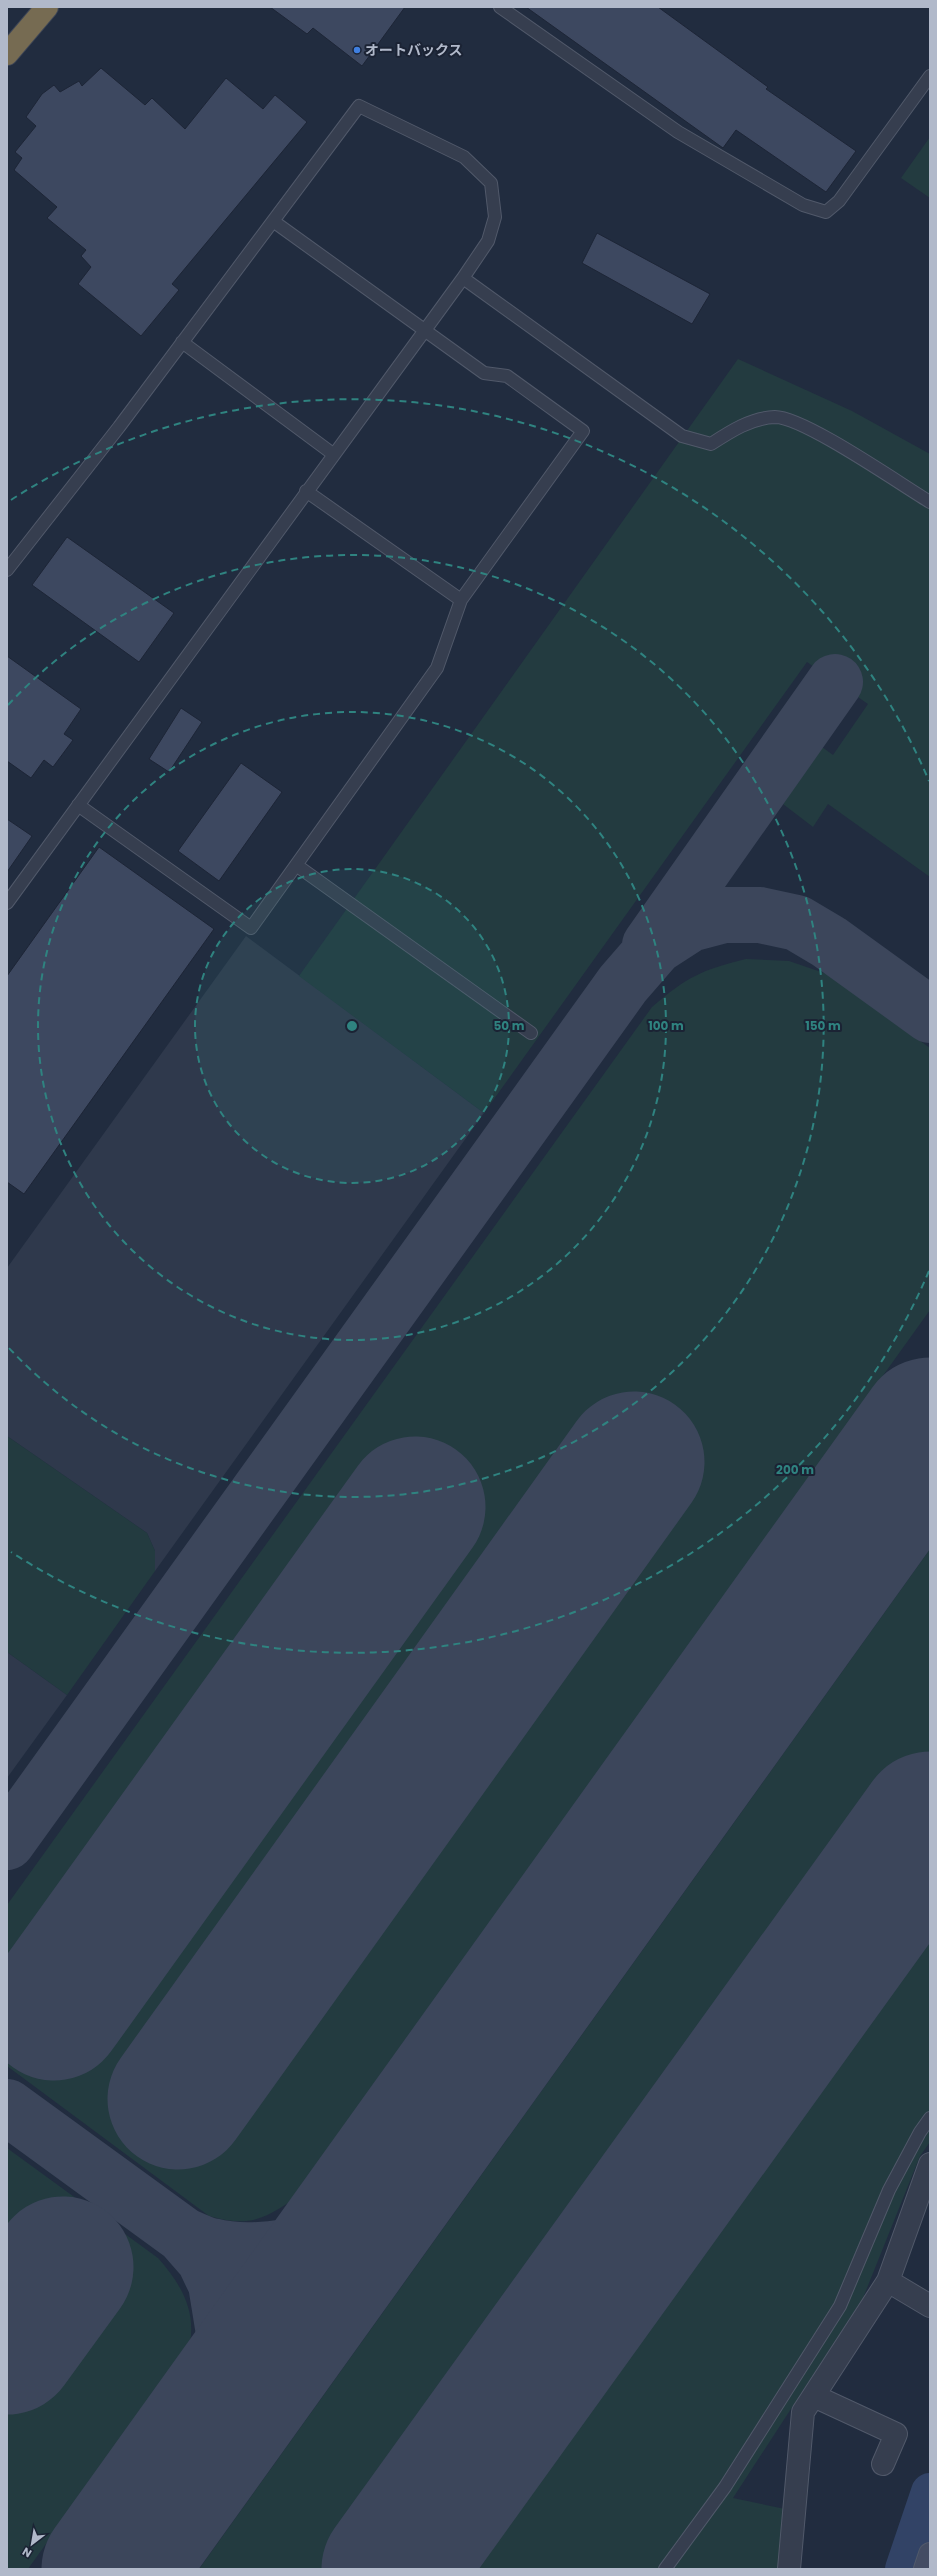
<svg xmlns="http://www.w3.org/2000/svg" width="937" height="2576" viewBox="0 0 937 2576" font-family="Poppins,'Noto Sans JP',sans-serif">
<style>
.airport{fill:#2f394c}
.green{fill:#233b40}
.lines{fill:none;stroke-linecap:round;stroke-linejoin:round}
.river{stroke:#324366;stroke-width:38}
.taxiway{stroke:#3c465b;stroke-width:56}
.runway{stroke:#3c465b;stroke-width:141}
.building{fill:#3d4860;stroke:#1d2536}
.lane-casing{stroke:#51596a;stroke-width:14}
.street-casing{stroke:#51596a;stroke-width:24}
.secondary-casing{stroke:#51596a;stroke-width:24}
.highway-casing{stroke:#3e4657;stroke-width:24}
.lane{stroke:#363e4f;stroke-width:12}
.street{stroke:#363e4f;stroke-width:22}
.secondary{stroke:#434c63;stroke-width:22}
.highway{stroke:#766b52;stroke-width:22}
.ring{fill:none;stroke:#2f8380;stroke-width:2;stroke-dasharray:7 5}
.shop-dot{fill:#3f7fe0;stroke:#1b2334;stroke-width:1.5}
.labels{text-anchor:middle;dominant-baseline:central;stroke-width:4;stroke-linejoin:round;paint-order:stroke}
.poi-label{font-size:14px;font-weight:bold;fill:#b1b9ca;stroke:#1b2334;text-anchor:start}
.centre{fill:#2f8380;stroke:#1b2334;stroke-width:2}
.ring-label{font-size:12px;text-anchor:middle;font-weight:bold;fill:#2f8380;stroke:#1b2334;stroke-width:4;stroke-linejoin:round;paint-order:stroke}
</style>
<rect width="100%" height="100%" fill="#212c3f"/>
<path class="airport" d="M246 936 484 1113 155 1571V1551L147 1533 7 1436V1268Z
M7 1652 67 1695 7 1778Z"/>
<path class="green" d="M930 137V198L901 178Z
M738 359 852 411 930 454V877L828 804 813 827 783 804 822 747 833 755 868 704 807 662 484 1113 299 976Z
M746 959 789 961 827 974 930 1048V1310L291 2201C260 2222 245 2226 209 2216L7 2066V1905L652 1007C687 977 701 970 746 959Z
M7 1436 147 1533 155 1551V1571L67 1695 7 1652Z
M930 1549V2142L920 2156 863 2298 733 2498 785 2509 780 2569H199Z
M7 2148 158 2258C180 2283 196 2309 190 2343L28 2569H7Z"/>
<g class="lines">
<path class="river" d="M904 2569 930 2492"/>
<path class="taxiway" d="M650 945 835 682
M7 1842 623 984 656 946 690 924 724 915H760L797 923 829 942 930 1015
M7 2107 183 2235C192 2239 202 2244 211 2246 254 2257 321 2245 359 2224
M183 2235 204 2259 216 2284 228 2358 222 2398 209 2434"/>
<path class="runway" d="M54 2010 415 1507
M178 2099 634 1462
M7 2344 63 2267
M112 2569 930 1428
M392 2569 930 1822"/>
</g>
<path class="building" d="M270 7H405L362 66 313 28 307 34Z
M526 7H658L768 87 766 89 856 151 826 192 736 130 723 148Z
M101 68 145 105 152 98 185 129 226 78 263 109 275 95 307 122 172 284 179 290 141 336 78 284 91 267 81 256 86 250 47 218 57 207 14 170 22 158 15 152 36 126 26 117 42 94 54 85 60 92 79 81 82 86Z
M597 233 710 294 692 324 582 263Z
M67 537 174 613 139 662 32 585Z
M7 656 81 709 64 734 73 740 53 767 44 760 31 778 7 761Z
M181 708 202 722 169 772 149 759Z
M241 763 282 792 219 881 178 851Z
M7 819 32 836 7 872Z
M99 847 214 929 24 1194 7 1182V976Z"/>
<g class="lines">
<g class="lane-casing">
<path id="lane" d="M500 7 678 132 803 205 826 212 839 201 930 76
M182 342 333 454
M306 491 461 600
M7 570 119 427 359 106 464 157 491 183 495 217 488 241 463 278 682 436 711 444C731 431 751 418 775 417 804 417 900 484 930 502
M78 805 251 928 437 668 461 600 583 431 507 376 484 373 273 221
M296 865 531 1033
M7 903 463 278
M665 2569 725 2487 840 2306 889 2190 920 2132 930 2118"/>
</g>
<g class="street-casing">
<path id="street" d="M888 2281 930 2306
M814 2396 896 2434 883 2464
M789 2569 803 2412 888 2281 930 2164"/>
</g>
<g class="secondary-casing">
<path id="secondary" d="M925 2569 930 2554"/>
</g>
<g class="highway-casing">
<path id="highway" d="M7 54 47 7"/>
</g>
<use href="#lane" class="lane"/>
<use href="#street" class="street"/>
<use href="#secondary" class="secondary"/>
<use href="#highway" class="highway"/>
</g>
<circle cx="352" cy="1026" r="157" fill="#2f8380" fill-opacity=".12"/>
<g class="ring">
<circle cx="352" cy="1026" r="157"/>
<circle cx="352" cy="1026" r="314"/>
<path d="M8 705A471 471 0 1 1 8 1347"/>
<path d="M929 1271A627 627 0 0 1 11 1552M11 500A627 627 0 0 1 929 781"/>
</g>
<circle class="shop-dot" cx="357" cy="50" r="4"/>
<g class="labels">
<g class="poi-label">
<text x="365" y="50">オートバックス</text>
</g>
</g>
<circle cx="352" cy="1026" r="6" class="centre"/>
<g class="ring-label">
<text x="509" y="1030">50 m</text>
<text x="666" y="1030">100 m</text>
<text x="823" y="1030">150 m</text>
<text x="795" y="1474">200 m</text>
</g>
<rect width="937" height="2576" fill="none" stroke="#b1b9ca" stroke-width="16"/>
<g transform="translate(32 2544) rotate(211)" stroke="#1b2334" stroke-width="3" paint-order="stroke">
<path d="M0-3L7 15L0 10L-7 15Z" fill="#b1b9ca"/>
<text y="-6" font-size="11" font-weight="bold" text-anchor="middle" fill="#b1b9ca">N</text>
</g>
</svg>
